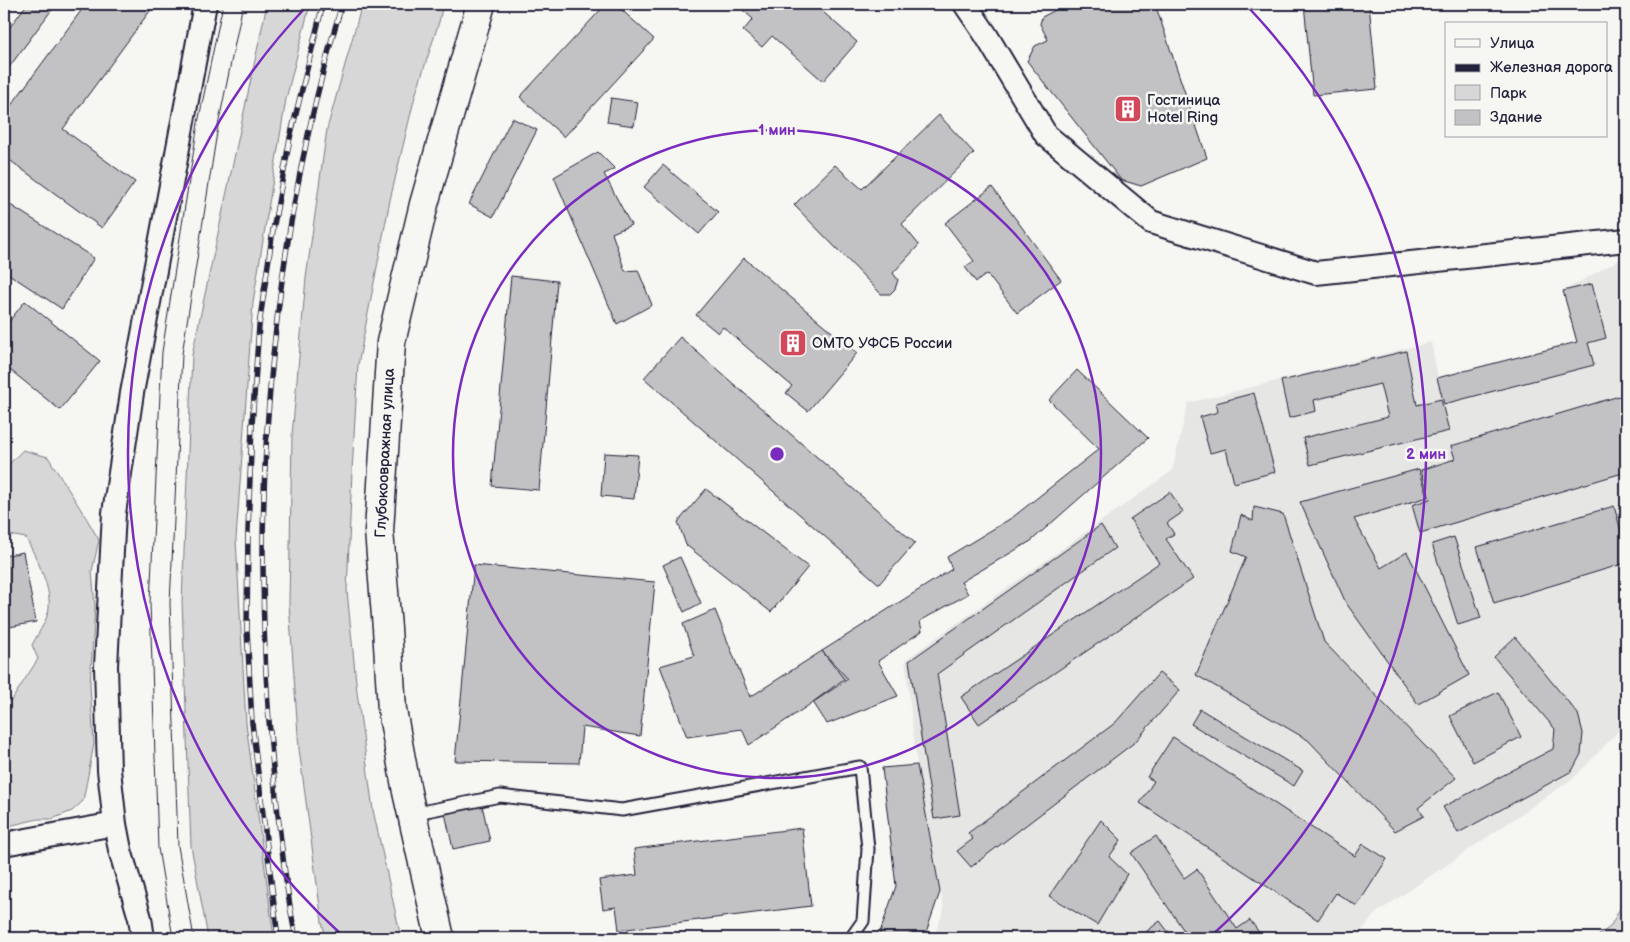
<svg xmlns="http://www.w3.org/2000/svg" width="1630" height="942" viewBox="0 0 1630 942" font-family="'Balsamiq Sans',sans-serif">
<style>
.built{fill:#e6e6e4}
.green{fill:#d7d7d7;stroke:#7c7c89}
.building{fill:#c2c2c4;stroke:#22223b}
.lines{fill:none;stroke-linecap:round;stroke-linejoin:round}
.lane-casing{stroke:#22223b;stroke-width:15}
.street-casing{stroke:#22223b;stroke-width:26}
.secondary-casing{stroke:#22223b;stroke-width:31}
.lane{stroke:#f6f6f2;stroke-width:11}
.street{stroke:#f6f6f2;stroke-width:22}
.secondary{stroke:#f6f6f2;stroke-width:28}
.tram{stroke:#22223b;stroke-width:1}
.rail-casing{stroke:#22223b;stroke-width:5.5}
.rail{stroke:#f6f6f2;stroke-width:4;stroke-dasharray:11;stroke-linecap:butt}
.ring{fill:none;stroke:#7b2cbf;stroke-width:2.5}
.labels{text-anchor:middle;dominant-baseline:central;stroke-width:5;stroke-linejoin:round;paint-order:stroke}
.poi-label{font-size:15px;fill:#22223b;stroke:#f6f6f2;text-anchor:start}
.street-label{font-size:15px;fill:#22223b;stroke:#f6f6f2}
.centre{fill:#7b2cbf;stroke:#f6f6f2;stroke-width:2.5}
.ring-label{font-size:15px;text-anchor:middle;font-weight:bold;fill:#7b2cbf;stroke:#f6f6f2;stroke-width:5;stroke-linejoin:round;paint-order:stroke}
</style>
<rect width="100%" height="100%" fill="#f6f6f2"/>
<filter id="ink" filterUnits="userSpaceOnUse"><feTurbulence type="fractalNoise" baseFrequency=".02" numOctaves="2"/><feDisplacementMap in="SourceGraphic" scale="10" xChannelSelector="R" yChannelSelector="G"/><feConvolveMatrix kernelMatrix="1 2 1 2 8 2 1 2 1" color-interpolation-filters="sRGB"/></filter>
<g filter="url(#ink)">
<path class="built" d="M1626 256V723L1575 777 1375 914 1356 938H933L944 910 917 765 905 660 1172 471 1188 403 1431 342 1438 378 1576 342 1563 291Z"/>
<path class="green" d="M267 4H310L286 99 253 302 236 539 246 723 274 938H208L191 846 182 601 192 355Z
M362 4H443L439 22 415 96 390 200 358 365 352 471 347 591 357 692 373 810 401 938H326L322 922 299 749 289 604 292 436 306 278 327 129Z
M23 450 48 457C65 485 83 511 99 540L92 571 95 606 90 685 94 744 83 801 72 811 52 819H38L4 827V700L11 701 38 659 32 645C37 635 45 624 48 613 54 590 36 558 26 538L9 535 4 538V469Z
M1625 899 1626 938H1595L1610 927Z"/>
<path class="building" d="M27 4H56L4 74V35Z
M86 4H155L63 129 135 182 102 228 4 156V115Z
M606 4H615L654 39 564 137 520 97Z
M736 4H814L857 42 823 81 772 36 762 47 743 31 753 19Z
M1067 4H1155L1207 158 1141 186 1121 180 1027 61 1035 46 1048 40 1040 24 1042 17Z
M1304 4H1369L1377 89 1313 95Z
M611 98 638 102 634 126 607 122Z
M939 115 974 153 902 224 919 245 893 273 898 280 895 289 890 294H881L794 205 835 165 862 189Z
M512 118 537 130 493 217 469 204Z
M598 152 615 169 604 174 631 225 612 233 625 271 638 270 652 305 617 324 554 177Z
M663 165 718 212 699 234 644 187Z
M992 187 1061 280 1017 313 987 274 976 282 965 267 974 261 945 223Z
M4 201 94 258 62 309 4 271Z
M744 258 857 353 808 411 786 393 792 386 723 327 718 333 696 315Z
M511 276 557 281 539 490 492 486Z
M1592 284 1606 338 1588 343 1594 365 1444 404 1437 378 1577 342 1563 291Z
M25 301 100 361 60 410 4 365V328Z
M680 337 915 543 879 584 644 378Z
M1406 351 1417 405 1441 399 1449 431 1310 465 1303 438 1388 417 1380 384 1314 400 1316 411 1289 418 1281 381Z
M1077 370 1148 438 1031 541 961 582 968 594 920 621 922 631 878 661 898 696 827 724 813 702 844 679 822 651 952 569 947 557 1013 517 1099 449 1049 400Z
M1254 393 1275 472 1234 483 1226 449 1210 453 1200 417 1218 412 1216 403Z
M1626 394V472L1420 533 1412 505 1430 499 1421 470 1455 459 1451 446Z
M604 453 638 455 634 499 601 496Z
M1419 469 1428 497 1354 519 1381 568 1407 552 1469 675 1418 704 1346 603 1300 502Z
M706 489 808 567 771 612 686 545 678 522Z
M1170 492 1183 512 1167 523 1174 534 1166 539 1193 579 979 724 961 697 1159 563 1130 519Z
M1614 506 1626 549V563L1494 603 1477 547Z
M1254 507 1283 514 1324 642 1456 778 1418 808 1424 816 1395 831 1308 740 1196 675 1246 557 1232 551 1241 515 1253 521Z
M1101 525 1115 548 937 674 960 815 934 819 909 661Z
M1454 537 1481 618 1458 625 1432 544Z
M23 552 36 622 4 628V556Z
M680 557 701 603 684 612 663 565Z
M474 565 655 582 640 736 582 727 579 763 455 761Z
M715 610 750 697 822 651 848 679 749 745 742 729 687 737 660 666 694 656 683 624Z
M1515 637 1578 714 1583 733 1581 754 1572 771 1458 833 1443 807 1553 749 1555 729 1494 657Z
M1159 673 1180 690 1135 742 971 867 957 851 973 839 968 833 1115 723Z
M1498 692 1521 737 1473 762 1450 716Z
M1200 709 1303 771 1294 786 1191 724Z
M1173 737 1355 856 1363 844 1387 859 1357 906 1336 893 1318 920 1140 803 1154 781 1147 777Z
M917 765 940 892 924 938H878L896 886 882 768Z
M482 805 490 841 453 849 445 813Z
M1101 820 1121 840 1109 857 1127 874 1097 925 1049 896Z
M802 828 811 906 619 930 616 907 603 909 599 880 637 875 634 849Z
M1156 836 1184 878 1197 869 1237 929 1250 920 1263 938H1189L1131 853Z
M1160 921 1173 938H1138Z"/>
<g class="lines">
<g class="lane-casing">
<path id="lane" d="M412 814 500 796 622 810 860 767 868 849 863 921 851 938"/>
</g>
<g class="street-casing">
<path id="street" d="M965 4 986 35 1046 135 1151 222 1316 273 1626 240
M4 844 115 824
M143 938 140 918 120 850 115 824 109 770 106 666 114 513 132 393 205 4"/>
</g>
<g class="secondary-casing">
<path id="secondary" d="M440 938 407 792 392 710 387 628 379 531 391 342 424 204 481 4"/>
</g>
<use href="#lane" class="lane"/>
<use href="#street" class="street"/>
<use href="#secondary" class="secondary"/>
<path class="tram" d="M173 938 158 848 150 603 162 352 198 123 223 4
M194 938 178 846 170 603 182 354 218 126 243 4"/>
<g class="rail-casing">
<path id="rail" d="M278 938 252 723 247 630 248 531 252 425 259 326 273 230 290 138 323 4
M296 938C285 886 280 832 274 778 248 520 267 253 342 4"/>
</g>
<use href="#rail" class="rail"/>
</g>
</g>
<g class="ring">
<circle cx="777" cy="454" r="324"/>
<path d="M343 936A649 649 0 0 1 306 7M1248 7A649 649 0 0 1 1211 936"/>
</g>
<defs>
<g id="building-square" transform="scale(1.4375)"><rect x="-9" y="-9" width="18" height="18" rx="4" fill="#d1495b" stroke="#f6f6f2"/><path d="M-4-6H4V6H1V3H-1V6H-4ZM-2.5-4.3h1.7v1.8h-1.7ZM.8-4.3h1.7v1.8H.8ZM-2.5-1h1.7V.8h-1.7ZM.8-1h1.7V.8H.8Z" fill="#fff"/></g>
</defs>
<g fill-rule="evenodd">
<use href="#building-square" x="1128" y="109"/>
<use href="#building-square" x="793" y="343"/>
</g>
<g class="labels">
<g class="poi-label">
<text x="1147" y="100">Гостиница<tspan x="1147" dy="17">Hotel Ring</tspan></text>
<text x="812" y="343">ОМТО УФСБ России</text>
</g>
<g class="street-label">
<text transform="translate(385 453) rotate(-87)">Глубокоовражная улица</text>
</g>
</g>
<circle cx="777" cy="454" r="8" class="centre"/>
<g class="ring-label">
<text x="777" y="135">1 мин</text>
<text x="1426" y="459">2 мин</text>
</g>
<rect width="1630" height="942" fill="none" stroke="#f6f6f2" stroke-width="20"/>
<rect x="10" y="10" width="1610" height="922" fill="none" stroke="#22223b" stroke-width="2" filter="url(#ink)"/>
<rect x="1445" y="22" width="162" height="115" fill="#f6f6f2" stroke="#a1a1a9"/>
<rect x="1455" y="39" width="25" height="8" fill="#f6f6f2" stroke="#a1a1a9"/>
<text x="1490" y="48" font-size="15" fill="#22223b">Улица</text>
<rect x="1455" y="64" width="25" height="8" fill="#22223b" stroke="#a1a1a9"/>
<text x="1490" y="72" font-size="15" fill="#22223b">Железная дорога</text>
<rect x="1455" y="85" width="25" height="15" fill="#d7d7d7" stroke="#a1a1a9"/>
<text x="1490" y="98" font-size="15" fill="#22223b">Парк</text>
<rect x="1455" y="110" width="25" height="15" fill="#c2c2c4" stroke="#a1a1a9"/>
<text x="1490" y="122" font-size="15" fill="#22223b">Здание</text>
</svg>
